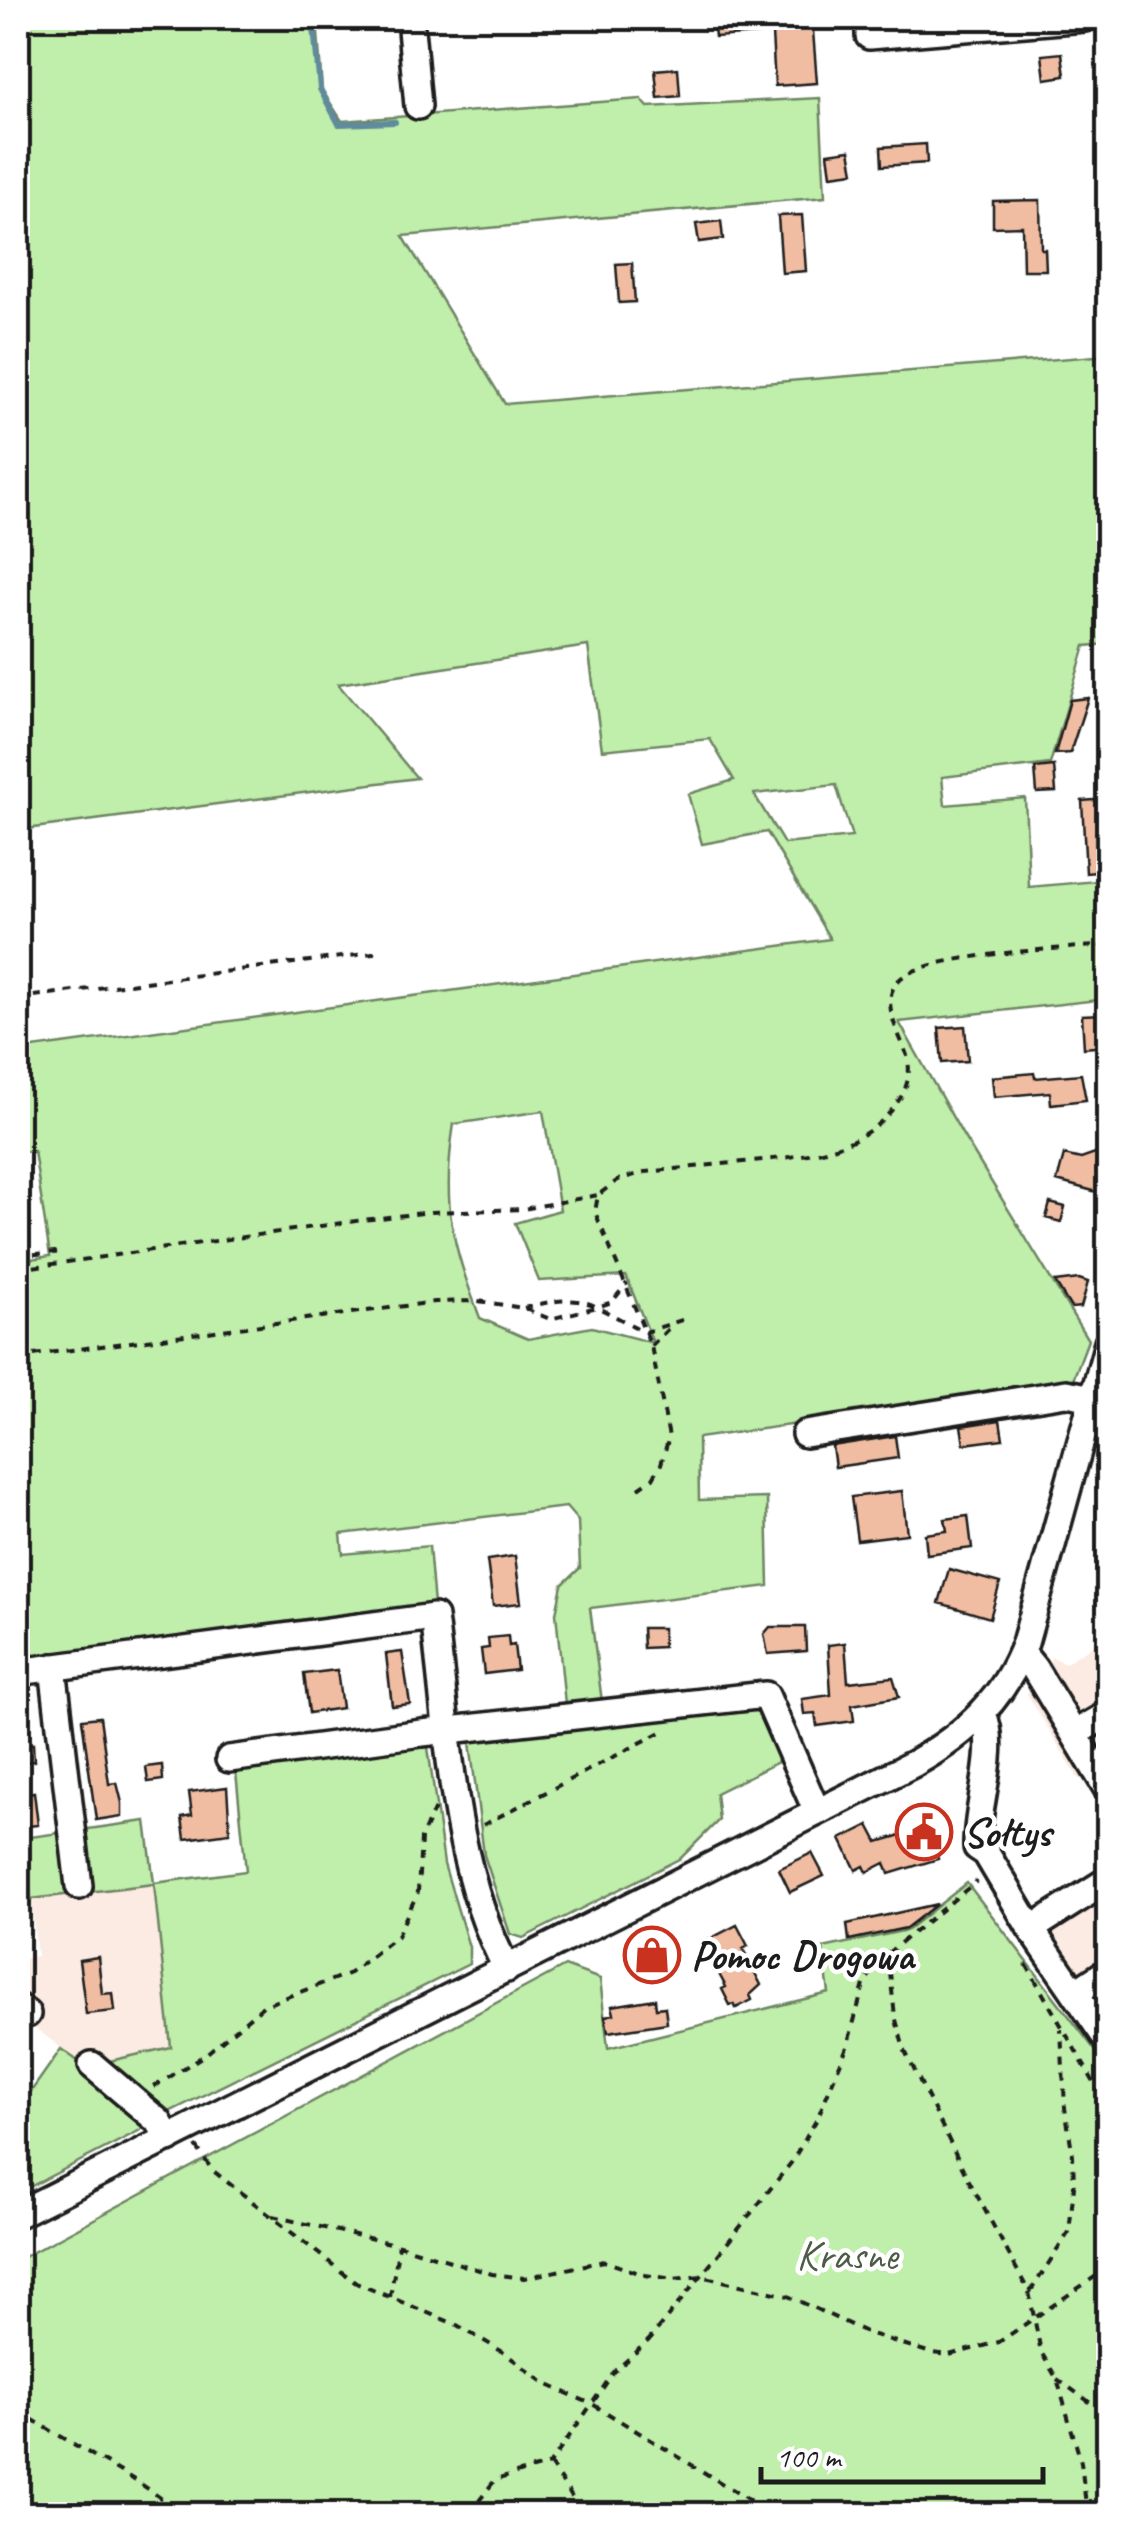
<svg xmlns="http://www.w3.org/2000/svg" width="1126" height="2532" viewBox="0 0 1126 2532" font-family="Caveat,sans-serif">
<style>
.built{fill:#fbebe3}
.green{fill:#c0eeab;stroke:#6e8564;stroke-width:2.5;fill-rule:evenodd}
.lines{fill:none;stroke-linecap:round;stroke-linejoin:round}
.stream{stroke:#618b9c;stroke-width:6}
.building{fill:#f1bda2;stroke:#1c1c1c;stroke-width:2.5}
.minor-casing{stroke:#1c1c1c;stroke-width:32}
.path{stroke:#1c1c1c;stroke-width:4;stroke-dasharray:8 8;stroke-linecap:butt}
.minor{stroke:#fff;stroke-width:25}
.labels{text-anchor:middle;dominant-baseline:central;stroke-width:9;stroke-linejoin:round;paint-order:stroke}
.poi-label{font-size:42px;font-weight:bold;fill:#1c1c1c;stroke:#fff;text-anchor:start}
.park-label{font-size:42px;fill:#4d5b47;stroke:#fff}
</style>
<rect width="100%" height="100%" fill="#fff"/>
<filter id="ink" filterUnits="userSpaceOnUse"><feTurbulence type="fractalNoise" baseFrequency=".01" numOctaves="2"/><feDisplacementMap in="SourceGraphic" scale="20" xChannelSelector="R" yChannelSelector="G"/><feConvolveMatrix kernelMatrix="1 2 1 2 8 2 1 2 1" color-interpolation-filters="sRGB"/></filter>
<g filter="url(#ink)">
<path class="built" d="M1108 1636V1806L1097 1788 1078 1778 1027 1694 1052 1657 1065 1663Z
M1108 1875V2057L1021 1923Z
M154 1883 171 2048 85 2066 30 2024 22 1959 37 1956 31 1899Z"/>
<path class="green" d="M19 18H317L322 90 342 121 641 99 648 107 820 98 825 197 403 236 505 404 1108 355V644L1085 646 1050 764 942 777 945 805 1025 798 1029 887 1108 880V999L899 1022 964 1137 1088 1340 1071 1385 698 1438 699 1500 767 1498 769 1586 590 1608 602 1702 566 1714 556 1613 562 1585 580 1568 578 1521 566 1507 341 1534 343 1554 429 1546 434 1605 18 1661V1261L50 1256 34 1151 18 1152V1050L830 939 767 832 702 844 688 794 734 780 710 739 602 750 588 646 338 684 417 778 18 830ZM836 785 852 837 784 844 754 794ZM543 1111 560 1210 515 1223 539 1281 626 1276 653 1343 592 1327 528 1339 480 1318C452 1243 441 1205 454 1124Z
M761 1702 784 1759 716 1793 719 1820 681 1858 523 1938 510 1934 484 1855 469 1734Z
M427 1740 444 1864 469 1947V1964L163 2115 101 2063 171 2047 154 1884 31 1899 23 1838 146 1821 154 1883 246 1871 235 1762Z
M967 1883 1108 2067V2514H18V2260L565 1966 600 1979 608 2048 829 1993 823 1948 907 1930Z
M61 2049 85 2066 152 2124 18 2193V2110Z"/>
<g class="lines">
<path class="stream" d="M313 18 320 89 339 124 395 122"/>
</g>
<path class="building" d="M713 18H812L817 83 775 86 772 33 715 37Z
M1062 53 1065 76 1045 79 1042 55Z
M678 68 680 96 658 98 655 70Z
M926 144 927 163 882 166 881 147Z
M850 150 854 172 831 175 828 153Z
M1040 200 1041 249H1045L1046 270H1023L1022 226 993 227V201Z
M802 215 806 271 782 273 778 216Z
M721 221 723 239 699 242 696 224Z
M632 263 635 302 619 303 616 264Z
M1088 698 1070 753 1055 754 1070 700Z
M1054 766 1056 792 1037 793 1035 768Z
M1107 799 1108 871 1086 873 1082 801Z
M1103 1014 1105 1046 1084 1048 1082 1015Z
M965 1026 968 1061 942 1063 939 1028Z
M1034 1073 1035 1078 1081 1074 1086 1100 1051 1104 1050 1092 994 1097 992 1077Z
M1095 1154 1108 1158V1195L1057 1181 1064 1155 1081 1159Z
M1050 1203 1065 1207 1061 1222 1046 1218Z
M1079 1279 1088 1282 1081 1307 1071 1308 1055 1282Z
M1000 1420 1003 1439 964 1444 961 1426Z
M895 1436 898 1458 835 1467 832 1446Z
M902 1491 907 1534 857 1540 851 1497Z
M968 1516 972 1548 927 1554 925 1534 947 1531 945 1519Z
M515 1556 521 1603 493 1606 487 1560Z
M949 1569 1000 1583 990 1618 939 1603Z
M770 1627H805L806 1651 768 1654 764 1634Z
M642 1628H663V1647L643 1648Z
M508 1636 509 1646 514 1645 517 1670 484 1674 481 1649 489 1648 488 1638Z
M845 1643 848 1682 893 1677 899 1697 852 1705 854 1721 817 1726 815 1713 804 1714 802 1699 831 1695 828 1645Z
M402 1652 410 1704 392 1706 386 1654Z
M337 1670 342 1708 309 1713 304 1674Z
M100 1717 109 1784 117 1783 122 1803V1816L96 1820 82 1719Z
M33 1744 34 1761 18 1763V1746Z
M162 1765 163 1780 148 1782 146 1767Z
M227 1787 230 1833 185 1839 182 1817 192 1815 189 1792Z
M34 1792 38 1825 18 1827V1794Z
M869 1825 878 1842 929 1827 938 1859 889 1874 885 1863 867 1872 864 1866 856 1870 841 1839Z
M812 1853 824 1876 790 1892 779 1869Z
M937 1904 906 1928 849 1940 847 1924Z
M737 1925 748 1946 743 1949 761 1985 750 1995 752 2000 736 2008 734 2004 730 2005 722 1989 726 1987 702 1943Z
M98 1957 102 1994 113 1993 115 2011 86 2014 79 1960Z
M655 1999 656 2008 665 2007 667 2023 608 2032 605 2016 614 2014 612 2006Z"/>
<g class="lines">
<g class="minor-casing">
<path id="minor" d="M410 18 418 106
M869 18V36L1085 18
M805 1434 1066 1393 1094 1398
M1022 1653 1034 1668 1108 1790
M53 1667 79 1886
M18 1672 434 1617C449 1733 451 1865 507 1969
M983 1714C999 1749 976 1806 977 1847L986 1853 1031 1929 1108 1880
M1074 1734 1108 1714
M229 1759 422 1733 766 1695 817 1812
M1031 1929 1108 2041
M1075 1993 1108 1971
M18 2007 27 2014
M92 2065 159 2122 169 2139
M18 2214 915 1763C966 1734 1004 1699 1025 1643L1108 1343"/>
</g>
<path class="path" d="M18 998 381 952
M18 1256 55 1252 56 1263
M18 1269 363 1220 431 1212 523 1209 598 1195
M524 1308C547 1302 575 1295 597 1307L612 1302 627 1283
M651 1346 672 1325
M18 1357 435 1302 478 1301 523 1308 550 1319 597 1307 645 1332 685 1319
M639 1488 653 1478 661 1464 669 1437 651 1346 595 1212 598 1195 618 1180 645 1172C677 1169 710 1165 743 1162 800 1156 864 1154 899 1100 909 1085 912 1067 905 1050 897 1029 879 999 900 979 929 953 1065 949 1108 945
M483 1825 665 1730
M888 1956 895 2016 904 2049 965 2173 1029 2292 1041 2352 1057 2379 1081 2462 1087 2514
M1026 1964 1108 2107
M154 2087 206 2054 263 2006 350 1973 397 1936 418 1892 421 1838 435 1808
M196 2146 212 2170 356 2283 457 2325 503 2352 546 2384 594 2405 749 2500 784 2514
M272 2216 399 2245 492 2274 524 2278 604 2261 645 2275 674 2279 701 2276 788 2296 868 2333 931 2353 949 2355 999 2342 1108 2268
M1030 2292 1069 2232 1074 2187 1073 2156 1065 2108 1061 2029
M390 2297 399 2245
M1057 2379 1108 2415
M18 2411 141 2484 183 2514
M550 2464 583 2514
M469 2514 495 2480 550 2464 614 2372 649 2340 701 2276 791 2163 817 2119 847 2047 865 1981 888 1953 977 1881"/>
<use href="#minor" class="minor"/>
</g>
</g>
<defs>
<g id="civic-ring" transform="scale(2.875)"><circle r="9.5" fill="#fff" stroke="#c8321e" stroke-width="1.5"/><path d="M-.6-6.5H3V-4.5H.6V-3L4-1V1h2V6H-6V1h2V-1L-.6-3ZM-1.2 2.5V6h2.4V2.5Z" fill="#c8321e"/></g>
<g id="shop-ring" transform="scale(2.875)"><circle r="9.5" fill="#fff" stroke="#c8321e" stroke-width="1.5"/><path d="M-5-2.5h2.3a2.7 3.5 0 0 1 5.4 0H5L5.5 6h-11ZM-1.5-2.5h3a1.5 2.3 0 0 0-3 0Z" fill="#c8321e"/></g>
</defs>
<g fill-rule="evenodd">
<use href="#civic-ring" x="924" y="1832"/>
<use href="#shop-ring" x="652" y="1955"/>
</g>
<g class="labels">
<g class="poi-label">
<text x="963" y="1832">Sołtys</text>
<text x="691" y="1955">Pomoc Drogowa</text>
</g>
<g class="park-label">
<text x="847" y="2255">Krasne</text>
</g>
</g>
<rect width="1126" height="2532" fill="none" stroke="#fff" stroke-width="60"/>
<rect x="30" y="30" width="1066" height="2472" fill="none" stroke="#1c1c1c" stroke-width="4" filter="url(#ink)"/>
<path d="M761 2467v15h282v-15" fill="none" stroke="#1c1c1c" stroke-width="5"/>
<text x="776" y="2467" font-size="30" fill="#1c1c1c" stroke="#ffffff" stroke-width="8" paint-order="stroke">100 m</text>
</svg>
